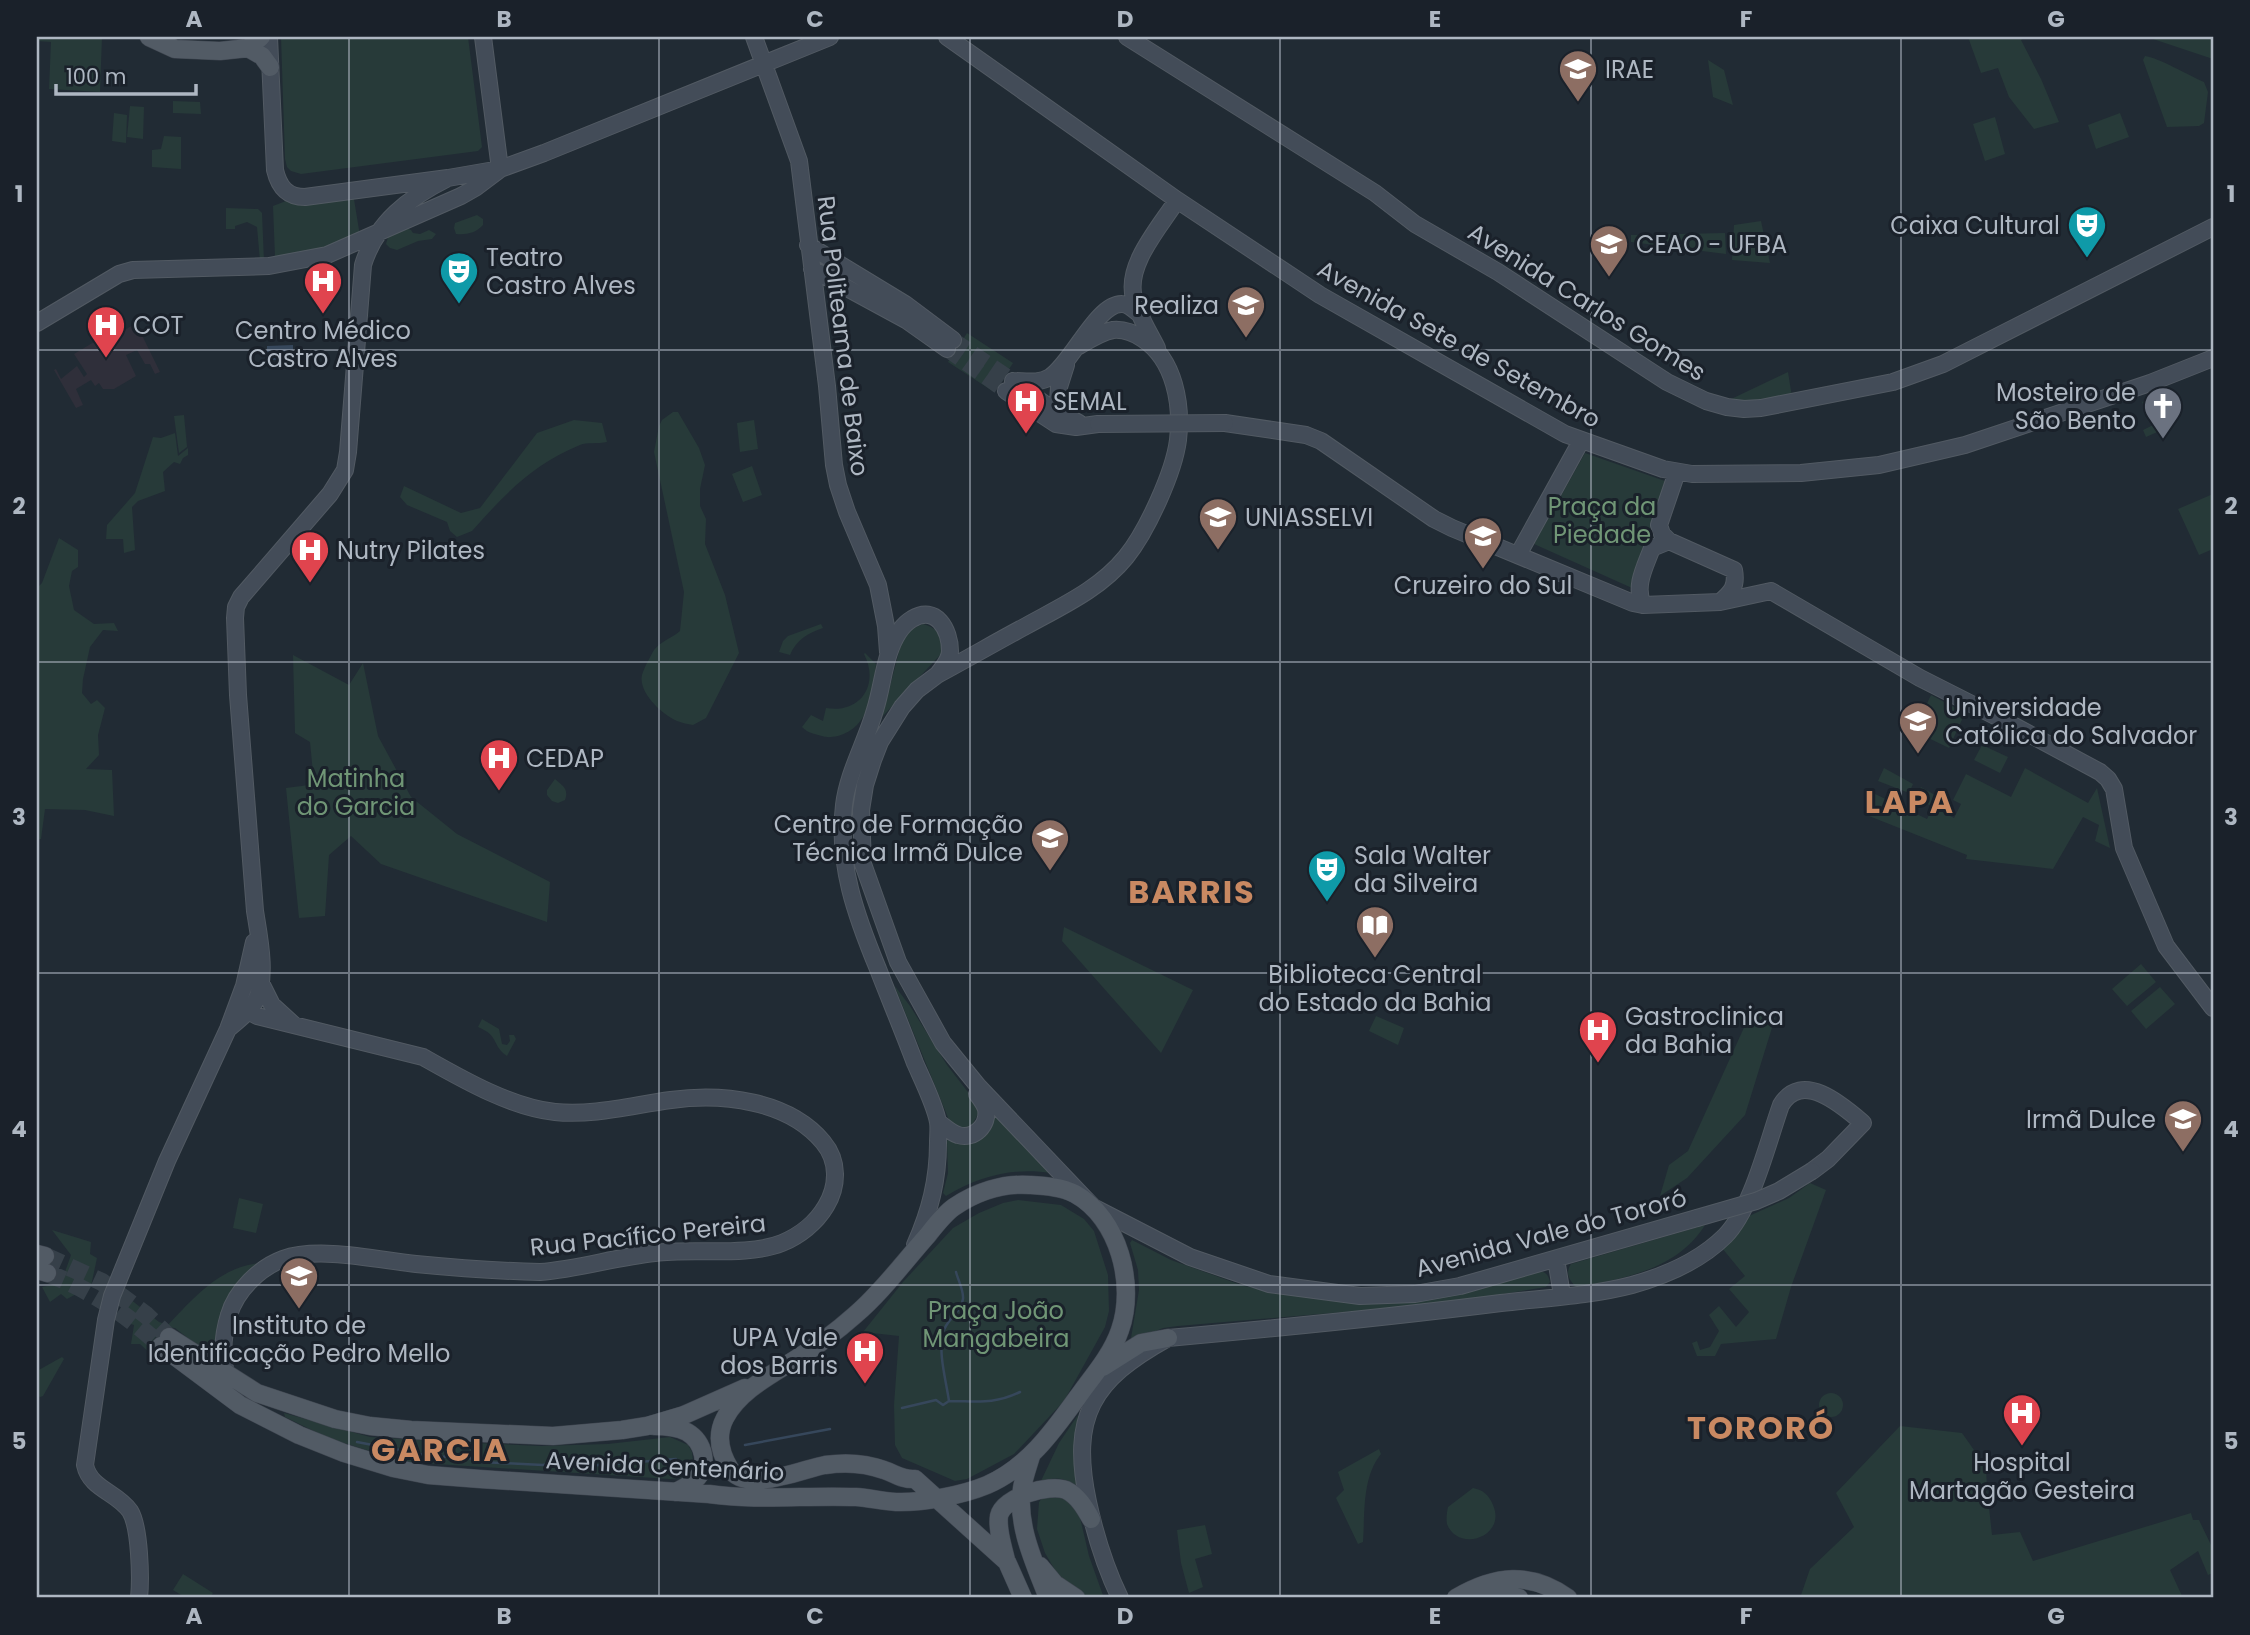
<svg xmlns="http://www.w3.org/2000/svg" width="2250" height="1635" viewBox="0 0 2250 1635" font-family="Poppins,sans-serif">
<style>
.medical{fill:#2f2f3a}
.green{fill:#273a39}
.water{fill:#36475b}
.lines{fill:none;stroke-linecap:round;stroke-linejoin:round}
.stream{stroke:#36475b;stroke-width:2.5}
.secondary-tunnel{stroke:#364049;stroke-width:16;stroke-dasharray:16 8;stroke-linecap:butt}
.primary-tunnel{stroke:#364049;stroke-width:18;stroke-dasharray:18 9;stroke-linecap:butt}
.secondary-casing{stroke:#525a63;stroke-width:18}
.primary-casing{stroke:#3e454f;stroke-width:19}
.secondary{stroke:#434c58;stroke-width:16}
.primary{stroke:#525b65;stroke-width:18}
.secondary-bridge-casing{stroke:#525a63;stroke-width:18;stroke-linecap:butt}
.secondary-bridge{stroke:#434c58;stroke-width:16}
.grid{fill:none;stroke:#aeb7c2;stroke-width:2;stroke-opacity:0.55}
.labels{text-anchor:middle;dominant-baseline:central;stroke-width:6;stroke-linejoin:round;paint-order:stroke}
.poi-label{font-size:24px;fill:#aeb7c2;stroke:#1a212a;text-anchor:start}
.street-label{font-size:24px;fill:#aeb7c2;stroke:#1a212a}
.park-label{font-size:24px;fill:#709676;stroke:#1a212a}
.district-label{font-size:32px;font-weight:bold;letter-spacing:2px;fill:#c98962;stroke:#1a212a}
.neatline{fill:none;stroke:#aeb7c2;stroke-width:2.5}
.grid-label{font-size:23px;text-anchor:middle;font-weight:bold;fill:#aeb7c2}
</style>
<rect width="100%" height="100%" fill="#212b34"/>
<path class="medical" d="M136 323 160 372 155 374 150 364H145L137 350 126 355 136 376 114 389H103L99 383 95 386 91 380 76 389 83 405 76 408 54 370 56 369 61 379 77 366 84 377 87 374 74 354 94 342 98 347Z"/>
<path class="green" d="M37 37H102L100 92 49 89 51 42 37 41Z
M281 37H468L482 147 478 151 301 174 291 171 287 167 285 159Z
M1968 37H2025L2021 40 2041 79 2059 122 2034 129 2009 97 1998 68 1981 73Z
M2147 37H2213V59Z
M2145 56C2157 57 2190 76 2204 82L2208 92 2204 123 2199 126 2167 127 2143 60Z
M1708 60 1724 70 1733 105 1713 97Z
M173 101 200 102 201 114 173 113Z
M130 106 144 107 143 139 127 137Z
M114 113 127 115 126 143 112 141Z
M2120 113 2129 137 2096 149 2088 125Z
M1995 117 2005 154 1985 161 1973 124Z
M164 136 181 137V169L152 167V150L161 149Z
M353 193 360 236C342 246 320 256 299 251L294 256 275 257 273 206 286 201Z
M226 208 258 209 262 213 264 261H260L257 227 247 222 235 226V229H226Z
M477 215 483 219V225C476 233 466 235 456 234L454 228 455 223Z
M1761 221 1770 263 1732 260 1734 225Z
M404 227 411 230 413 233 420 234 429 230 436 234 432 239 418 241 397 250 390 248 386 244 388 237Z
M1725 233 1726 254 1631 242V235Z
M967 333 1013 363 994 392 948 362Z
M1788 372 1792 397 1746 405 1727 401Z
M2158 395 2171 426 2146 437 2143 430 2153 425 2142 402Z
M673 412H678L699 448 705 465 700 489V506L706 519 705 544 725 595 739 653 706 718 693 725C688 724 682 723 677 721 663 715 638 693 642 675 644 668 650 657 654 650 661 641 672 638 680 631L684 592 654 452 659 426 662 420Z
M184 415 187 447 179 453 174 416Z
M574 420 602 423 607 442C598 444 587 442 580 445 533 464 505 494 472 531L457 537 450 531 447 522 407 505 400 497 404 486 461 513 480 508 537 433Z
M754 420 758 449 740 452 737 423Z
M175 433 178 456 188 448V455L183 458 180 464 174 462 163 472 165 491 138 501 132 507 135 550 124 553 123 539H106L107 525 135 493 153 437 161 438Z
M1585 453 1665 481 1632 588 1534 544Z
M752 466 762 495 743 502 732 474Z
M2213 494V549L2199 555 2178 509Z
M59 538 78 550V567L72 571 69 586 74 610 94 624 114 623 118 631 103 630 90 647 83 679 82 693 91 704 97 700 105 708 98 735 99 755 86 769 112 770 114 816 85 810 45 809 41 839H37V588L42 583Z
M821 624 823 628C808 633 796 640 790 655L779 652 783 641 788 636Z
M923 624C939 628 944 639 941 654L882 717 901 644 908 631Z
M865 653 876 664C873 692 870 727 838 736 831 737 828 738 822 736 814 734 808 733 802 727L811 715 823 721 826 708C860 714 880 685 864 654Z
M293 655 349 685 363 663 378 736 411 797 457 834 550 882 547 922 381 864 351 836 329 855 325 916 299 918 286 788 309 785 313 773 310 742 295 733Z
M1931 695 1965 713 1949 748 1914 731Z
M1982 745 2008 757 2000 773 1974 760Z
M1884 768 1913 784 1909 793 1878 781Z
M2025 768 2088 803 2097 788 2110 848 2095 841 2099 825 2083 817 2053 869 1966 859 1967 855 1864 814 1873 793 1927 819 1933 807 1915 797 1921 787 1942 799 1937 809 1954 818 1961 804 1953 800 1966 774 2011 797Z
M555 779C563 786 569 789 565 800L558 803 552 801 547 795V790Z
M1064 927 1193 990 1161 1053 1062 941Z
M2141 964 2156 982 2127 1006 2112 989Z
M894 985 910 1006 947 1065 978 1105 979 1112 971 1127 959 1128 949 1120Z
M2160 987 2175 1004 2146 1029 2131 1011Z
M1752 1010 1775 1018 1745 1115 1687 1178 1660 1196 1669 1165 1688 1151Z
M1376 1016 1404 1028 1398 1045 1369 1031Z
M482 1019 499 1029 502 1044 507 1045 510 1041 509 1035H514L516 1039 507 1056C491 1045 500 1036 478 1027Z
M996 1112 1051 1173C1014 1167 979 1176 946 1196L943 1193 948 1173 947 1141 949 1139C970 1152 990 1137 993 1114Z
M1810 1183 1826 1190 1791 1287 1776 1339 1721 1344 1715 1356H1697L1692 1343 1697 1341 1700 1350 1710 1347 1719 1331 1709 1315 1719 1306 1736 1327 1749 1312 1729 1289 1745 1276 1722 1248 1749 1216 1789 1198Z
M239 1198 263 1204 256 1233 233 1228Z
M1018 1200 1061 1205 1084 1219 1094 1231 1108 1275 1109 1311 1105 1327 1064 1401 1014 1454 967 1479 955 1481 902 1458 895 1445 894 1405 899 1336 863 1332 903 1282 953 1228 979 1213 1003 1203Z
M1705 1225C1678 1269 1624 1279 1576 1287 1569 1280 1565 1273 1571 1264Z
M52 1230 91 1242 90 1254 97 1258 91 1286 67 1299 61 1294 50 1302 42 1287 61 1283 71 1255Z
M1132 1240 1171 1260 1244 1286 1330 1301H1391L1538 1271C1546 1272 1548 1274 1550 1282L1546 1287 1467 1300 1392 1308 1178 1326 1163 1328 1133 1341 1131 1338 1139 1290 1138 1270 1130 1243Z
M268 1262 232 1289 226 1302 216 1350 206 1352 175 1328 165 1327 150 1344 154 1357 140 1344H131L134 1325 124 1322 130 1299 159 1322 168 1325C188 1304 211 1277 241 1267 249 1264 259 1263 268 1262Z
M62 1357 64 1359 43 1396 40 1397 37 1395V1371Z
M1819 1405a12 12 0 1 1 24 0a12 12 0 1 1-24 0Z
M284 1413 370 1437 454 1442 540 1446 608 1444 670 1437 688 1445 692 1452 693 1461 689 1472 681 1478 670 1479 405 1462 328 1438 285 1417Z
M1078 1415 1074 1455 1077 1486C1065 1477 1053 1476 1040 1483L1059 1443Z
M1900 1426 1962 1433 1986 1467 1987 1489 1992 1535 2020 1532 2033 1561 2191 1513 2193 1520H2199L2211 1545 2213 1546V1573L2208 1575 2198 1551 2170 1570 2183 1598H1800L1810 1569 1854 1527 1836 1493Z
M1379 1449 1381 1454C1362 1477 1365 1513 1363 1542L1358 1544 1336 1498 1344 1490 1338 1472Z
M1473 1488C1483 1490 1489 1495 1493 1505 1507 1537 1458 1553 1447 1524 1446 1519 1447 1511 1448 1507Z
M1060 1494 1078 1509 1089 1556 1104 1598H1083L1058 1575 1045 1553 1037 1529 1039 1502 1044 1496Z
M1205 1525 1212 1554 1195 1559 1203 1587 1189 1593 1181 1563 1177 1530Z
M183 1574 213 1593 210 1598H186L173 1590Z"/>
<path class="water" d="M293 345V359L267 360V346Z"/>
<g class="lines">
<path class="stream" d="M956 1272C958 1280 964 1291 963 1299 961 1313 946 1319 943 1333 938 1353 946 1380 949 1401 977 1401 993 1405 1020 1392
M902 1408 936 1400 943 1405 949 1401
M357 1442 436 1457 463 1456 482 1462 543 1465C557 1461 573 1462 587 1466L676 1459
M745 1445 830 1429"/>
<path class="secondary-tunnel" d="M953 340 1013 381
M947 349 1006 391"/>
<path class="primary-tunnel" d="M45 1256 102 1282 146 1315 169 1337
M47 1273C93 1291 125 1313 161 1346"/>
<g class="secondary-casing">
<path id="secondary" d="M269 37 275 170C279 187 287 197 305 197L448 178 500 169 544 153 830 37
M483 37 500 169
M754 37 799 161 827 386 834 465 838 485 847 512 878 585 886 626 888 652
M947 37 1177 200 1320 295 1565 434 1663 469 1692 474 1801 473 1879 465 1965 445 2150 383 2213 358
M1127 37 1375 193 1415 224 1498 272 1667 382 1706 401 1727 407 1744 409 1761 408 1893 382 1943 364 2213 227
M808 245 905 304 953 340
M812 269 906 320 947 349
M37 323 119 274 133 270 269 266 327 255 461 196 475 188 499 170
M1079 346C1089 340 1101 332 1113 330 1124 329 1134 333 1143 339 1175 360 1182 405 1178 440 1174 472 1147 531 1126 557 1100 589 1062 606 1026 626 996 642 967 659 937 675L917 690 902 707 880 742 873 760 865 785 861 810 863 864 898 962 943 1043 978 1086 1093 1207 1190 1257 1269 1284 1360 1296 1415 1294 1460 1286 1697 1218
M1157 348C1149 332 1138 315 1134 298 1125 265 1160 227 1177 200
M1013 381C1025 381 1039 384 1050 377 1072 363 1097 303 1122 304 1129 304 1135 311 1141 315
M1013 381 1049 407 1079 423
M1006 391 1056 424 1076 427 1098 424
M1057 418 1059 387 1066 365
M1225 423 1306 435 1321 441 1434 519 1452 528 1633 603 1643 605 1720 602 1771 591 1920 678 2005 721 2100 772 2108 779 2114 789 2124 848 2166 946 2213 1008
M1677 472 1659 525 1662 534 1669 541 1734 570C1737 586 1732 592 1720 602
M1518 555 1581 441
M1643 605C1634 586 1645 567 1652 548L1669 541
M261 983 272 1005 294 1025
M228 1029C237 1021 249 1013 255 1002 268 979 259 936 255 911L238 695 235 618 236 607 241 597 330 494 345 470 348 452 363 265C376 222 410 197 448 178
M938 1122C944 1126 951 1133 958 1135 974 1140 989 1125 986 1109 984 1103 980 1098 977 1094
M915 1245C930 1211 938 1180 938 1143 938 1136 939 1128 938 1122 935 1105 922 1079 915 1063 903 1031 890 1000 878 969 856 916 837 864 844 805 848 772 866 742 875 710 881 691 883 671 889 653 893 641 900 626 912 619 936 604 950 630 950 651 950 660 943 667 938 674
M1556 1259 1562 1295
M229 1383C221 1362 222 1337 229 1315 236 1291 259 1268 283 1259 318 1246 379 1260 416 1264 457 1268 499 1271 540 1272 579 1269 616 1257 655 1253 693 1248 747 1257 782 1243 799 1236 816 1223 826 1206 838 1186 839 1161 823 1142 788 1100 722 1093 671 1100 633 1105 593 1116 555 1112 510 1107 462 1079 423 1057L257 1016 248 1011 238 1002
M139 1598C141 1579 140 1527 130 1511 117 1492 90 1489 85 1465L106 1320 112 1296 167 1161 228 1029 244 986 254 942
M1120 1598C1106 1569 1095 1534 1088 1502 1070 1416 1092 1380 1168 1338 1279 1328 1390 1317 1501 1303 1544 1298 1590 1296 1632 1285 1664 1276 1701 1260 1725 1236 1752 1209 1768 1141 1781 1105 1802 1070 1842 1105 1863 1123L1828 1159 1812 1171"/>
</g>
<g class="primary-casing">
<path id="primary" d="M149 37 175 49 220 51 248 48 261 37
M248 48 262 56 270 67
M37 1254 45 1256
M37 1270 47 1273
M169 1337 257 1393 335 1419 370 1426 411 1430 553 1436 622 1430 647 1426 684 1415 745 1388
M161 1346 240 1405 299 1435 344 1453 393 1468 428 1475 480 1479 709 1494C758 1501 806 1495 856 1497 869 1498 882 1501 896 1502 922 1503 963 1495 987 1485 1031 1466 1058 1424 1085 1387 1098 1370 1113 1351 1120 1330 1136 1285 1119 1218 1075 1194 1062 1187 1045 1186 1030 1185 1003 1183 976 1192 954 1207 944 1214 935 1226 927 1236 903 1263 882 1292 855 1315 837 1331 817 1346 796 1359 771 1375 739 1391 725 1418 716 1435 720 1453 730 1469 746 1494 803 1469 825 1465 845 1462 865 1463 884 1470 896 1474 902 1480 915 1479L1007 1562 1023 1598
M1103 1367 1141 1343 1168 1338
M654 1426C666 1426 677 1427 687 1432 704 1442 710 1467 695 1480 690 1485 683 1488 676 1492
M1031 1456C1028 1466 1024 1477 1022 1488 1016 1525 1035 1564 1048 1598
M1006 1560C1003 1547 997 1530 999 1516 1003 1497 1050 1483 1066 1490 1078 1496 1085 1508 1091 1519
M1040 1566 1055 1584 1076 1598
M1456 1598C1495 1575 1530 1571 1568 1598
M1483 1598 1507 1596 1519 1598"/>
</g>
<use href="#secondary" class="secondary"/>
<use href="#primary" class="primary"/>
<g class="secondary-bridge-casing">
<path id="secondary-bridge" d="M1098 424 1225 423
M1697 1218 1756 1201 1779 1191 1812 1171"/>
</g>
<use href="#secondary-bridge" class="secondary-bridge"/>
</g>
<path class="grid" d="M349 37V1598M659 37V1598M970 37V1598M1280 37V1598M1591 37V1598M1901 37V1598M37 350H2213M37 662H2213M37 973H2213M37 1285H2213"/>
<defs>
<g id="university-pin" transform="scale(2.0125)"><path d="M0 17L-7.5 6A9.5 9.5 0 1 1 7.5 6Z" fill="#8d6e63" stroke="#1a212a"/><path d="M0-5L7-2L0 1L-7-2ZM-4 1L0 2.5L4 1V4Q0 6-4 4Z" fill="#fff"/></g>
<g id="theatre-pin" transform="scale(2.0125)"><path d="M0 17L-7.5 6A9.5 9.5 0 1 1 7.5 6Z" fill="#0f9aa8" stroke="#1a212a"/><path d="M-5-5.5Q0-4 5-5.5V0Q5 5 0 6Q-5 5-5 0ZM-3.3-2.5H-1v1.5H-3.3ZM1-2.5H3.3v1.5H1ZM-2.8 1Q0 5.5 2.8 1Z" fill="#fff"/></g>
<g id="hospital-pin" transform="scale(2.0125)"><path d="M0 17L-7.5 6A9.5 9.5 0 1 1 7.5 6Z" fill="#e0444e" stroke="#1a212a"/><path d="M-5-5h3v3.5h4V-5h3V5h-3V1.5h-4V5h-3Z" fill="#fff"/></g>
<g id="church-pin" transform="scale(2.0125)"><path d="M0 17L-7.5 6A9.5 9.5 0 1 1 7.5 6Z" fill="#6b7280" stroke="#1a212a"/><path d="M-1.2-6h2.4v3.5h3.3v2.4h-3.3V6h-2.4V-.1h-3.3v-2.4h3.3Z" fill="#fff"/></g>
<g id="library-pin" transform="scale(2.0125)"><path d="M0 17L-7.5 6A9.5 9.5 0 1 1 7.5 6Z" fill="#8d6e63" stroke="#1a212a"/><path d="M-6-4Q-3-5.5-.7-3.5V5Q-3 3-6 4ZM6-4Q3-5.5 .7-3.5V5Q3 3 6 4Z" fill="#fff"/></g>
</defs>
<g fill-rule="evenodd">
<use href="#university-pin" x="1578" y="69"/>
<use href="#theatre-pin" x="2087" y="225"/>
<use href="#university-pin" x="1609" y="244"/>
<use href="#theatre-pin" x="459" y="271"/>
<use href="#hospital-pin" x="323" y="281"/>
<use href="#university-pin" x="1246" y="305"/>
<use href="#hospital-pin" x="106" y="325"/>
<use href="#hospital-pin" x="1026" y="401"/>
<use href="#church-pin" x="2163" y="406"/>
<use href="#university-pin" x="1218" y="517"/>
<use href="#university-pin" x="1483" y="536"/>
<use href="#hospital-pin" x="310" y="550"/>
<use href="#university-pin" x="1918" y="721"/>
<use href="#hospital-pin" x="499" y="758"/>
<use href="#university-pin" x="1050" y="838"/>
<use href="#theatre-pin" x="1327" y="869"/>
<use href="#library-pin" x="1375" y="925"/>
<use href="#hospital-pin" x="1598" y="1030"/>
<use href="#university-pin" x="2183" y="1119"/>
<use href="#university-pin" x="299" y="1276"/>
<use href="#hospital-pin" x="865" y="1351"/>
<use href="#hospital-pin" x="2022" y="1413"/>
</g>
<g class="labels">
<g class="poi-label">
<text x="1605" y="69">IRAE</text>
<text x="2060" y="225" text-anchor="end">Caixa Cultural</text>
<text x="1636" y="244">CEAO - UFBA</text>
<text x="486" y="257">Teatro<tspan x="486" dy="28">Castro Alves</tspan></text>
<text x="1219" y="305" text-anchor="end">Realiza</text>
<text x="133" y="325">COT</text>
<text x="323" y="330" text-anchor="middle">Centro Médico<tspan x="323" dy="28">Castro Alves</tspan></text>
<text x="2136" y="392" text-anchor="end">Mosteiro de<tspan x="2136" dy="28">São Bento</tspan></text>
<text x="1053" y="401">SEMAL</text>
<text x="1245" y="517">UNIASSELVI</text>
<text x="337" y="550">Nutry Pilates</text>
<text x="1483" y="585" text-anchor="middle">Cruzeiro do Sul</text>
<text x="1945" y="707">Universidade<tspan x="1945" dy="28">Católica do Salvador</tspan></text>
<text x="526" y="758">CEDAP</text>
<text x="1023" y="824" text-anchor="end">Centro de Formação<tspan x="1023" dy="28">Técnica Irmã Dulce</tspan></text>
<text x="1354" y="855">Sala Walter<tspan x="1354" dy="28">da Silveira</tspan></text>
<text x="1375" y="974" text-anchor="middle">Biblioteca Central<tspan x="1375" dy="28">do Estado da Bahia</tspan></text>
<text x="1625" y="1016">Gastroclinica<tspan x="1625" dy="28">da Bahia</tspan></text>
<text x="2156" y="1119" text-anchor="end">Irmã Dulce</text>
<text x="299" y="1325" text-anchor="middle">Instituto de<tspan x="299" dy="28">Identificação Pedro Mello</tspan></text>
<text x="838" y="1337" text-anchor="end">UPA Vale<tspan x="838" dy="28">dos Barris</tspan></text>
<text x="2022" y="1462" text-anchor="middle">Hospital<tspan x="2022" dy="28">Martagão Gesteira</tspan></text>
</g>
<g class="street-label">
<text transform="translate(1587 302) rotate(32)">Avenida Carlos Gomes</text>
<text transform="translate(843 336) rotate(83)">Rua Politeama de Baixo</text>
<text transform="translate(1459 344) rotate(29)">Avenida Sete de Setembro</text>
<text transform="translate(1551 1233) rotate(-15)">Avenida Vale do Tororó</text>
<text transform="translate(648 1235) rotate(-6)">Rua Pacífico Pereira</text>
<text transform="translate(665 1466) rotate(3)">Avenida Centenário</text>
</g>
<g class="park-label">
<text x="1602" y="506">Praça da<tspan x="1602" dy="28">Piedade</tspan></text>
<text x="356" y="778">Matinha<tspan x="356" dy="28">do Garcia</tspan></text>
<text x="996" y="1310">Praça João<tspan x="996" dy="28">Mangabeira</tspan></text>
</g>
<g class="district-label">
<text x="1910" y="801">LAPA</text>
<text x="1192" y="891">BARRIS</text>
<text x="1761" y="1427">TORORÓ</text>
<text x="440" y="1449">GARCIA</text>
</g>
</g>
<rect width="2250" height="1635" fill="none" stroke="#1a212a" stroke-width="77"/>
<path d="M56 84v10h140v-10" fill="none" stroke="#aeb7c2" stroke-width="3.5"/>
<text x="66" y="84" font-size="21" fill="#aeb7c2" stroke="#1a212a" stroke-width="5" paint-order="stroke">100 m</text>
<rect x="38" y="38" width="2174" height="1558" class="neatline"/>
<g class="grid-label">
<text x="194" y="27">A</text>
<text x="504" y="27">B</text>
<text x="815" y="27">C</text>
<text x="1125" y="27">D</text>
<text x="1435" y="27">E</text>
<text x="1746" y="27">F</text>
<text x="2056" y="27">G</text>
<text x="19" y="202">1</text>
<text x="2231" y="202">1</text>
<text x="19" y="514">2</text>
<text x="2231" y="514">2</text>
<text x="19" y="825">3</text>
<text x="2231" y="825">3</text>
<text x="19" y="1137">4</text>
<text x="2231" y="1137">4</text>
<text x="19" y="1449">5</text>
<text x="2231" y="1449">5</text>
<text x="194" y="1624">A</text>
<text x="504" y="1624">B</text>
<text x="815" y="1624">C</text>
<text x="1125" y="1624">D</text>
<text x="1435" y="1624">E</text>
<text x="1746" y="1624">F</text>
<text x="2056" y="1624">G</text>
</g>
</svg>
